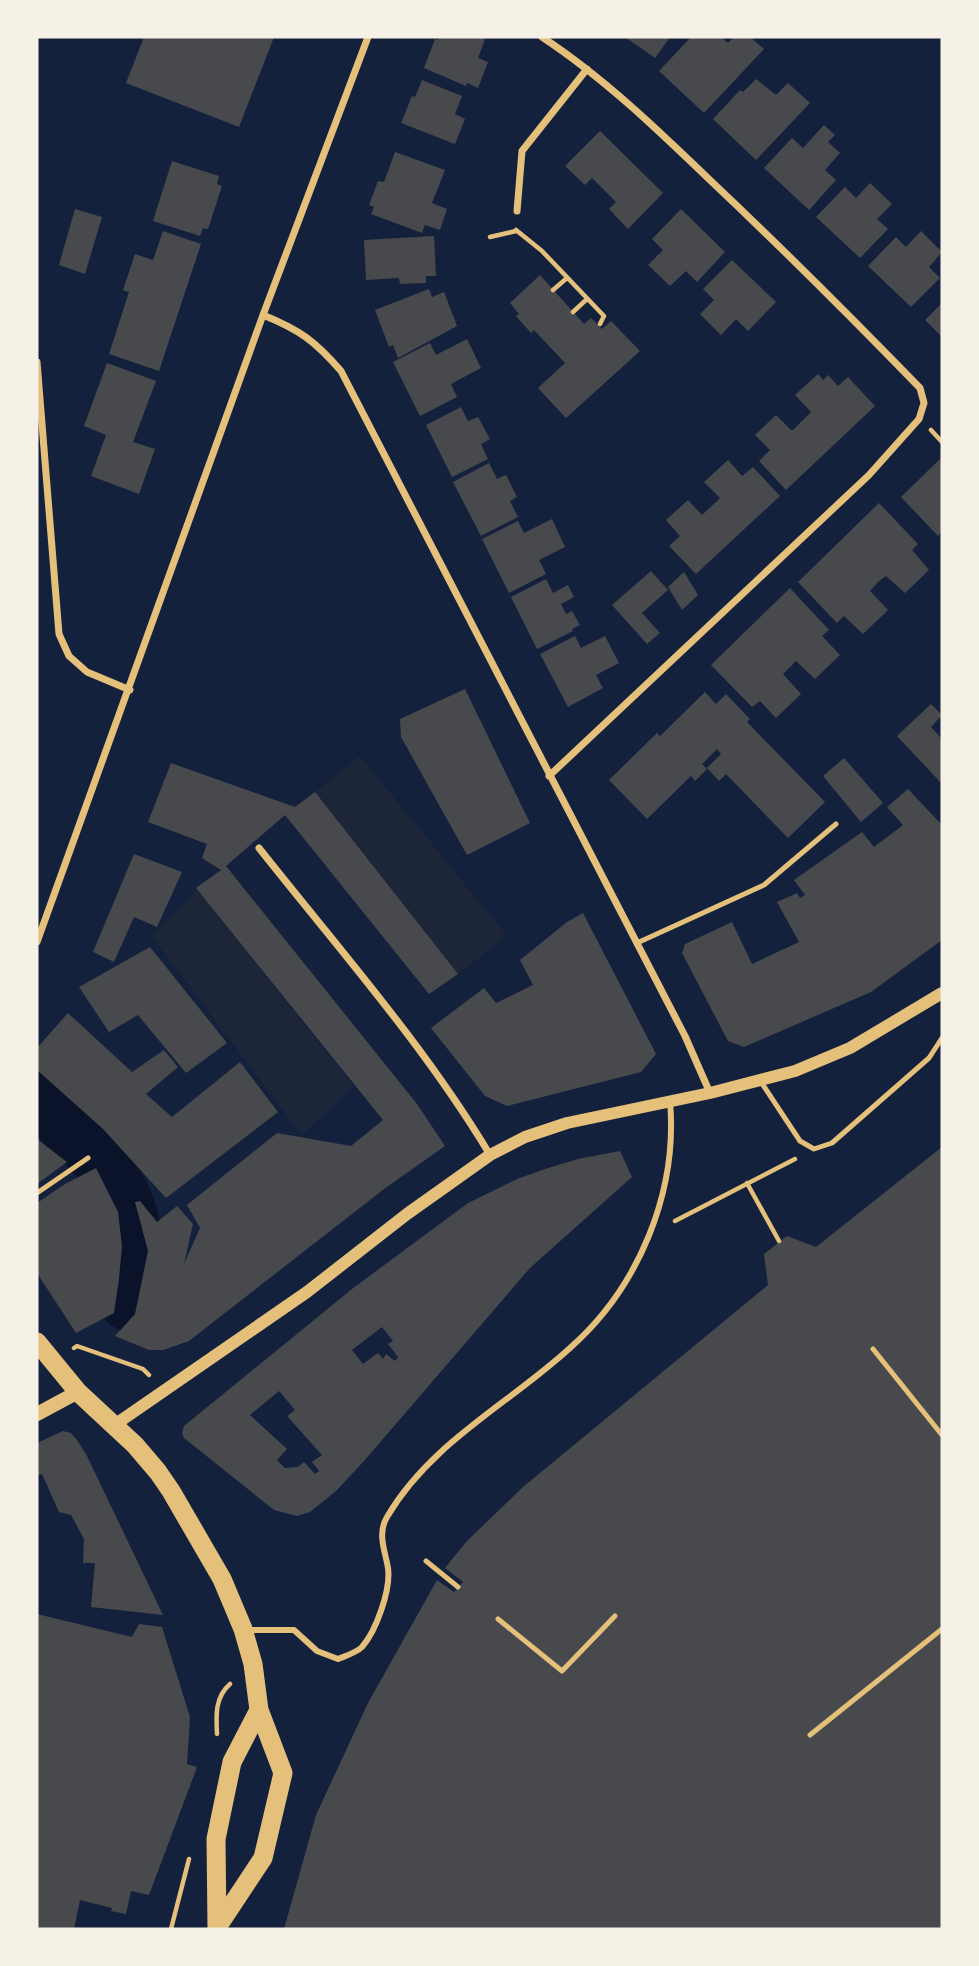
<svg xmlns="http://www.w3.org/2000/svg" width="979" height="1966" viewBox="0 0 979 1966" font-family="Poppins,sans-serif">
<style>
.green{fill:#1d2539}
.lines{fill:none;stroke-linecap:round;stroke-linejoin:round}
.river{stroke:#0b132b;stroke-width:56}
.building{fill:#48494c;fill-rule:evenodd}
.path{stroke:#e5c07b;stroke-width:4.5}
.service{stroke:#e5c07b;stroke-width:5}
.pedestrian{stroke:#e5c07b;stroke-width:6}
.minor{stroke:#e5c07b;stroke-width:7}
.tertiary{stroke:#e5c07b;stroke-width:12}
.secondary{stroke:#e5c07b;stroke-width:14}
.trunk{stroke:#e5c07b;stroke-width:19}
</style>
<rect width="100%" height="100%" fill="#14213d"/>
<path class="green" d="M360 756 507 936 458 974 315 792Z
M198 890 353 1086 302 1136 151 935Z"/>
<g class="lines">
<path class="river" d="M37 1098C79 1139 132 1179 134 1243 135 1263 131 1283 128 1303"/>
</g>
<path class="building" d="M144 37H274L239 127 126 83Z
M439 37H479L485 39 478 58 488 62 478 88 467 83 466 86 424 68 435 39 438 40Z
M625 37H670L655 58Z
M691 37H721L728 43 734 37H750L764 49 704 113 659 71Z
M756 79 776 95 788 83 810 103 756 160 713 119 740 90 743 92Z
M422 80 462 96 455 114 465 119 455 144 401 123 412 96 415 97Z
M824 125 835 135 828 142 840 153 825 170 836 180 809 210 764 168 792 138 803 148Z
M600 131 663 193 628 229 609 209 616 202 592 178 585 185 565 166Z
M395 152 445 170 432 203 447 209 440 230 425 225 422 233 371 214 374 207 369 205 378 181 384 182Z
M172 161 219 176 217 184 222 186 208 229 203 228 200 236 153 221Z
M870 183 892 204 877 219 888 229 860 258 816 217 845 187 856 198Z
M75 209 102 217 85 274 59 265Z
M681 209 725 252 697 282 686 271 670 286 648 265 663 250 652 239Z
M163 231 201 244 159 371 109 354 129 292 123 290 135 254 153 260Z
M921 231 942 252 929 267 940 278 911 307 868 266 896 237 906 247Z
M434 236 436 276H426V283L400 284 399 278 366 280 364 240Z
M732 260 776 302 748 331 736 319 721 335 700 314 714 300 703 289Z
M540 275 584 324 591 318 602 329 611 321 640 351 566 418 538 388 565 363 534 330 531 333 516 316 519 314 510 303Z
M429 289 432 297 444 292 457 326 398 358 393 345 389 347 375 310Z
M942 303V337L925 320Z
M467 339 481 368 451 384 457 397 420 416 393 362 430 343 436 355Z
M107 363 156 381 133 442 155 449 139 494 91 476 106 435 84 426Z
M818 374 823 380 828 375 838 386 848 377 875 406 786 490 759 461 770 450 755 435 776 415 792 431 811 412 795 395Z
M461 407 468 421 478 417 490 439 481 444 488 459 452 477 426 425Z
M942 457V532L938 536 901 497Z
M728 460 742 476 753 467 780 496 696 574 669 546 680 536 666 520 688 500 702 515 720 498 704 482Z
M489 463 497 479 506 475 517 497 510 501 518 517 481 536 453 482Z
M879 503 918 544 912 550 929 570 905 593 886 576 878 582 870 591 888 610 863 634 844 616 837 623 798 582Z
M552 519 565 547 539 560 546 574 509 593 482 539 518 521 524 533Z
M651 571 668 590 642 613 660 633 647 644 612 605Z
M684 572 698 595 682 610 668 587Z
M546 579 553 593 568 585 574 597 561 604 566 614 572 611 580 625 572 629 573 631 537 649 511 597Z
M790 588 829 630 822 636 840 655 815 679 796 661 783 674 801 694 776 718 760 701 752 707 711 665Z
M575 636 581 648 605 636 619 663 596 675 603 688 568 707 540 654Z
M465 689 530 823 467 855 401 737 400 719Z
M705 692 716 704 726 694 750 719 747 722 825 802 788 838 726 774 719 781 707 768 721 754 717 749 702 764 707 769 695 781 691 776 647 819 609 780 657 733 660 736Z
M931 704 942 715 931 727 942 739V784L897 736Z
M844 758 883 803 861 822 823 776Z
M171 763 295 807 315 792 458 974 429 994 285 815 226 866 417 1104 445 1146 384 1189 189 1341 163 1350H149L115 1336 135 1314 148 1251 135 1202 140 1201 157 1222 177 1206 193 1224 184 1264 200 1228 187 1205 277 1133 351 1146 383 1120 196 888 221 870 202 858 207 844 148 822Z
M908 789 942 825V940L871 992 744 1047 728 1041 682 953 685 944 732 922 752 964 799 942 777 902 797 893 800 898 805 895 794 880 862 832 874 847 903 825 887 807Z
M134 854 182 872 157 927 134 917 114 962 93 952Z
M583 913 656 1054 641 1072 507 1106 485 1096 431 1028 484 988 496 1003 533 985 520 960 567 922Z
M150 947 227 1043 186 1073 138 1015 109 1032 79 987Z
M68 1013 132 1072 164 1050 178 1067 146 1094 172 1117 240 1062 278 1112 166 1198 103 1129 37 1070V1048Z
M37 1139 67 1162 37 1184Z
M942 1147V1929H284L316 1815 368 1703 437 1580 454 1592 463 1582 445 1568 467 1541 523 1487 768 1285 764 1254 787 1236 816 1247Z
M620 1151 632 1177 530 1268 364 1461 336 1491 310 1512 297 1516 274 1510 184 1438 182 1433 184 1426 352 1289 468 1203 517 1179 545 1169 578 1159ZM382 1327 393 1341 388 1344 398 1357 395 1361 386 1354 383 1359 378 1353 363 1364 352 1350ZM279 1391 295 1410 287 1416 322 1455 312 1462 319 1471 315 1474 304 1462 298 1467 285 1468 277 1460 287 1449 250 1415Z
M96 1168 118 1212 122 1246 119 1279 114 1313 76 1333 37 1273V1203L65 1184Z
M63 1431 71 1433 77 1440 87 1456 163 1615 91 1607 95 1563H83L84 1539 71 1515 59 1512 42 1474 37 1476V1443Z
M37 1614 132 1637 139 1624 162 1627 190 1717 187 1764 197 1767 149 1895 131 1891 126 1914 111 1911 112 1908 80 1900 74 1929H37Z"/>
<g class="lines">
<path class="path" d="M516 230 542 251 604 316 600 324
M490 237 516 231
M553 290 567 278
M573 312 587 299
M931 430 942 442
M747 1183 779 1241
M675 1221 795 1159
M74 1348 77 1346 143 1369 149 1375
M217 1734C216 1715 215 1697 230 1684
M171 1929 189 1859"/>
<path class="service" d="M637 943 764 885 836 824
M761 1082 800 1141 814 1149 832 1143 929 1058 942 1038
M37 1193 88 1158
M873 1349 942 1435
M426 1561 458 1587
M498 1619 562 1671 615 1616
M810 1735 942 1629"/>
<path class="pedestrian" d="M245 1630H294L317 1651 338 1659C345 1656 356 1653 362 1647 376 1631 391 1590 388 1568 385 1550 377 1534 387 1517 430 1443 509 1404 570 1348 639 1287 678 1192 670 1101"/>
<path class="minor" d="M542 37C604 78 658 130 712 182 783 249 852 318 920 388L924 403 919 419 869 475 549 776
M517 211 522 151 587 69
M263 315C300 330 315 341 341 371L685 1036 710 1093
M37 362 59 634 69 656 87 672 130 690
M259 848C338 948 424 1045 490 1155
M37 942 263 315 368 37"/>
<path class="tertiary" d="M113 1426 307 1292 407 1214 490 1155 525 1137 567 1123 710 1093 795 1071 850 1048 942 993"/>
<path class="secondary" d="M37 1414 78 1392"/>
<path class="trunk" d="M37 1342 78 1392 135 1445 158 1472 171 1491 222 1579 243 1629 253 1664 259 1710 283 1773 263 1858 218 1926
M217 1928 216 1839 232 1762 259 1710"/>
</g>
<rect width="979" height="1966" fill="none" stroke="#f6f1e7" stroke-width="77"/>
</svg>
